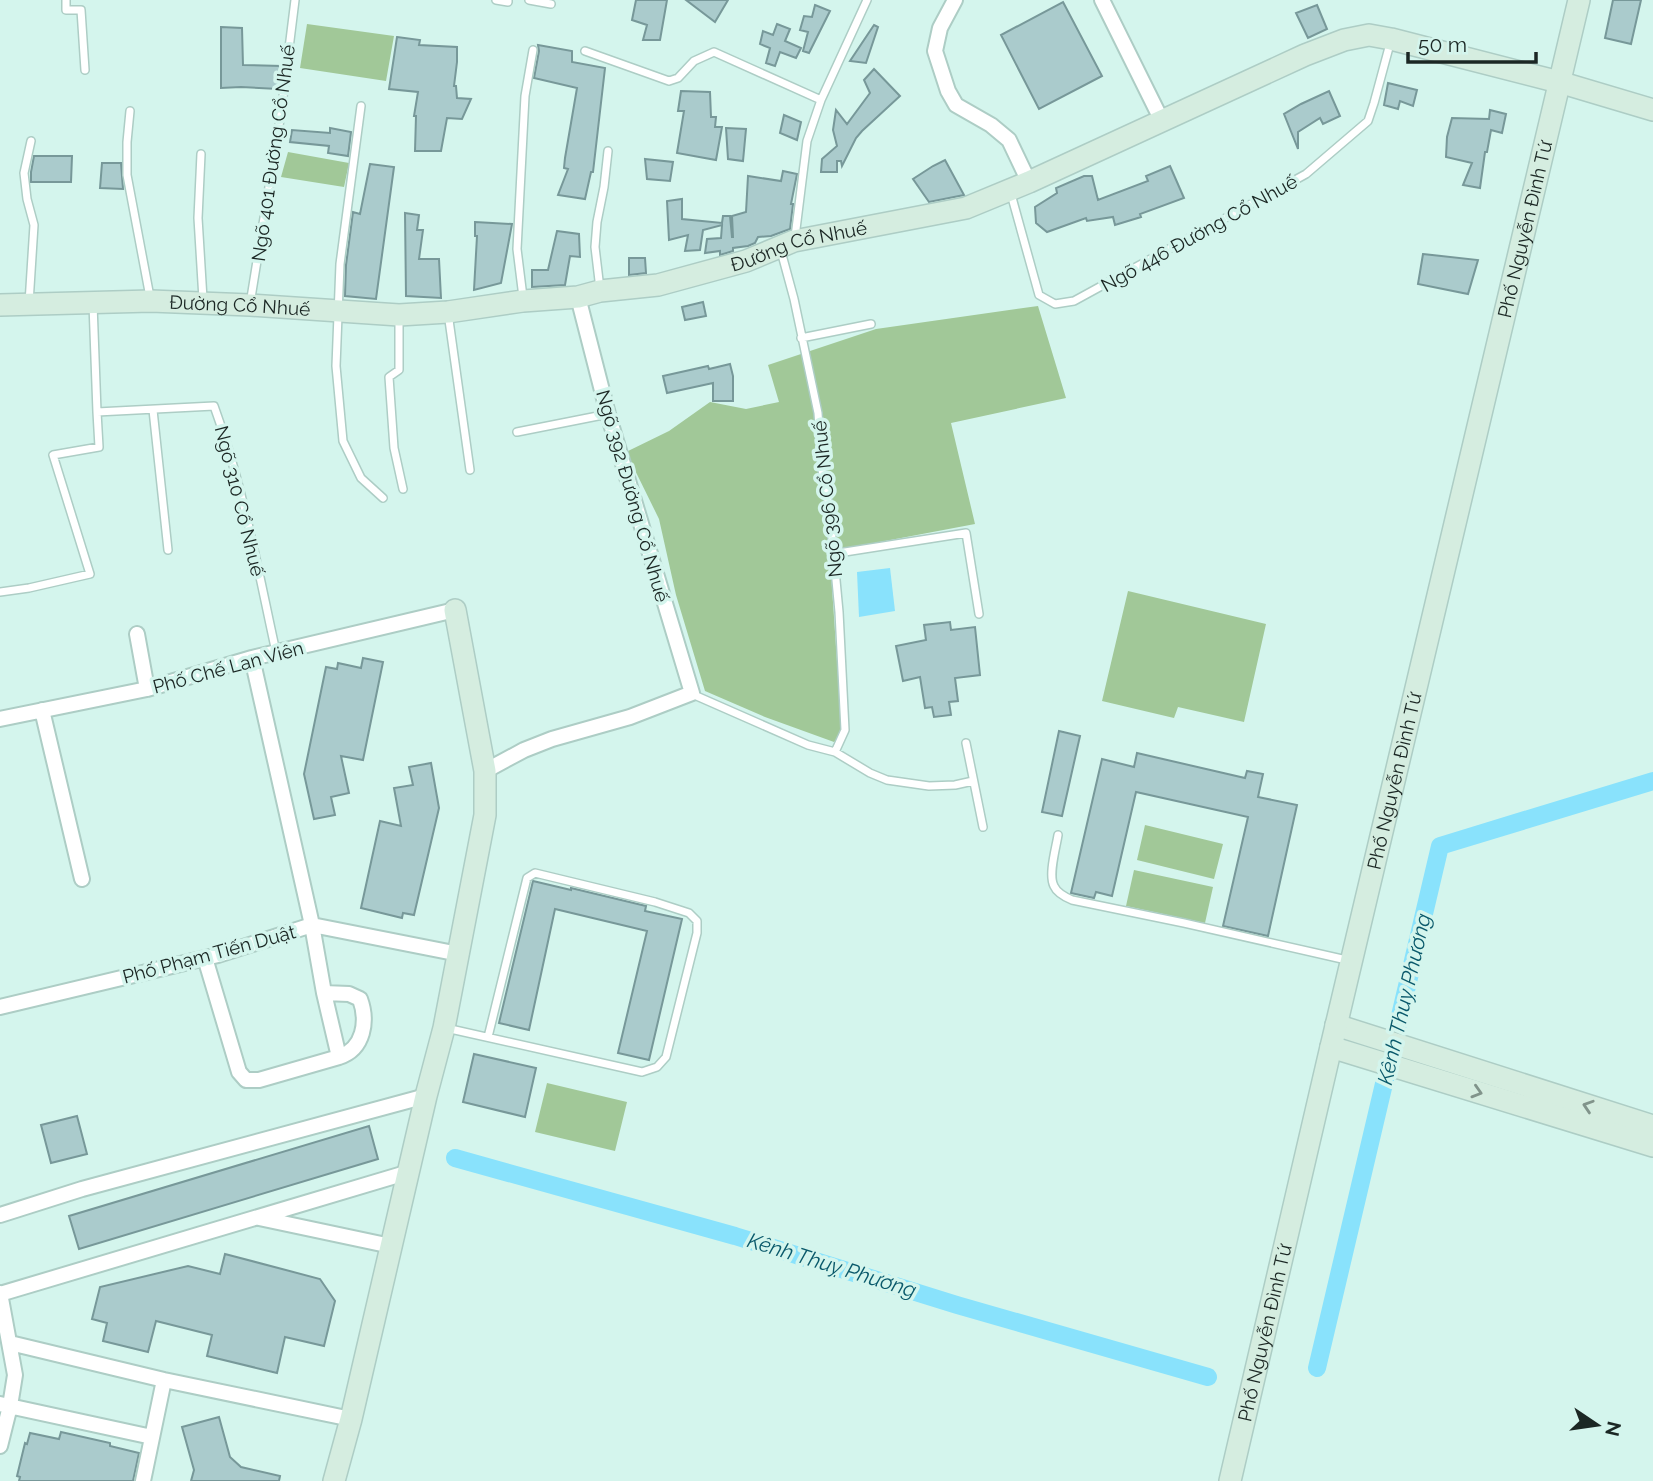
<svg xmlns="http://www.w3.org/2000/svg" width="1653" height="1481" viewBox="0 0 1653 1481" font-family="Raleway,sans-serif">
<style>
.green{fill:#a1c898}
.water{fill:#89e2fc}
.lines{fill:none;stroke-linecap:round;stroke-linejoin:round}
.canal{stroke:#89e2fc;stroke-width:18}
.building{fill:#aacbcc;stroke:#779899;stroke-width:2}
.lane-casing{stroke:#adcdc5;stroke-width:10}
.street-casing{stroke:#adcdc5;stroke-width:18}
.secondary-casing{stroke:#adcdc5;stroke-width:24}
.lane{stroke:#fff;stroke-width:7}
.street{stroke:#fff;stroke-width:14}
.secondary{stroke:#d5ede0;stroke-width:21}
.oneway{stroke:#81948b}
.labels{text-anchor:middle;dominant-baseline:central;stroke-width:7;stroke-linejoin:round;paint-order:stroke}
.street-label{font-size:19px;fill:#1b2724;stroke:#d4f5ed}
.water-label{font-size:21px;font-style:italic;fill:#0a596b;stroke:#d4f5ed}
</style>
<rect width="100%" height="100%" fill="#d4f5ed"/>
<path class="green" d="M307 24 394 36 386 81 300 68Z
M288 152 349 163 344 187 281 177Z
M1038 306 1066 398 951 423 975 524 827 552 831 573 842 735 834 742 765 717 705 691 676 595 659 519 626 452 669 431 710 402 746 409 779 402 768 365 876 329Z
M1128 591 1266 624 1244 722 1178 707 1174 718 1102 701Z
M1145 825 1223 844 1214 879 1137 860Z
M1134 870 1213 887 1205 923 1126 906Z
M547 1083 627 1102 615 1151 535 1132Z"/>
<path class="water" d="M890 568 895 611 859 617 857 572Z"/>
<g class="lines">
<path class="canal" d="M455 1158 735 1236 957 1305 1208 1377
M1317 1368 1440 846 1653 781"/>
</g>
<path class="building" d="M636 0H667L660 40H643L647 25 632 20Z
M686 0H728L715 22Z
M1613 0H1641L1631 44 1605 38Z
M1063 2 1102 76 1039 109 1001 35Z
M815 5 830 11 809 53 803 51 808 32 800 30 804 16 812 17Z
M1317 5 1327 29 1308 38 1296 13Z
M777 24 790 29 785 41 801 48 796 58 780 52 775 66 766 63 770 48 760 44 763 31 773 35Z
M874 25 878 27 866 63 850 61Z
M221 27 242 28 243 65 281 66 278 89 241 87 221 88Z
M397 37 420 40 419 45 457 47V62L454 86H456L457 98 471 99 462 119 447 118 441 151H415L416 116H414L418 92 389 89Z
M538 45 572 51V62L605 68 593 172H591L585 199 558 195 568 169 564 168 565 158 577 88 534 78 539 51Z
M874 69 900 96 862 131 856 138 842 166 841 161H837V172H821L822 159 837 146 833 130 836 110 847 124 870 93 864 80Z
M1388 83 1417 90 1413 106 1400 101 1398 109 1384 105Z
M681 91 710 92 711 117H716L715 127H722L716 160 677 153 684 111H678Z
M1329 91 1340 116 1323 124 1320 118 1298 132V149L1284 114 1301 104Z
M1490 110 1506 114 1502 133 1491 130 1487 152H1485L1480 188 1463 185 1472 163 1446 157 1447 137 1452 118 1489 119Z
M784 115 801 122 797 140 780 133Z
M330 128 351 132 348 156 328 153 329 146 290 142 292 130 330 133Z
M726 128 746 129 743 161 728 159Z
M34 156H72L71 182H31V172Z
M645 159 673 162 670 181 647 179Z
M945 160 964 195 929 202 913 179 933 166Z
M102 163H121L123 189 100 188Z
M370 164 394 167 376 299 345 296 346 265 353 212 360 214Z
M1170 166 1184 198 1140 214 1141 217 1115 225 1113 217 1087 221 1086 218 1047 232 1036 223 1035 207 1057 193 1056 188 1084 176H1092L1098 200 1148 181 1146 176Z
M783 171 797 174 791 204H793L790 229 771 236 758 237 755 243 748 246 733 248V251L720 255V251L705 253 707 239 721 238 722 225 703 230 700 250 685 251 688 235 669 240 667 201 682 199V219L722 223 723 216H730L732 237H733L732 216 746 212 748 176 781 181Z
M405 213 419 215 417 230H423L419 259H439L441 298 406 296Z
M475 222 512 224 501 283 474 290 477 236H475Z
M557 231 579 234 580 257 570 256 565 285 532 287V270H548Z
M1423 254 1478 260 1468 294 1418 284Z
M629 258H645L646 273 629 275Z
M703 302 706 316 685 320 682 307Z
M730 364 733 376V401H713V383L667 393 663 376 708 366 709 369Z
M950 622 951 630 975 627 980 675 955 678 958 701 949 702 951 715 934 717 932 707 925 708 920 677 903 681 896 646 926 640 924 625Z
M363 658 383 662 363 760 341 756 349 793 331 797 335 815 314 819 304 774 326 667 337 669 338 663 361 668Z
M1059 731 1080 736 1062 816 1042 812Z
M1137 753 1245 778 1247 771 1263 774 1258 797 1297 805 1268 936 1223 926 1248 817 1136 792 1112 896 1096 892 1094 898 1071 893 1102 759 1134 767Z
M431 763 439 808 414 915 403 913 402 918 361 908 380 821 401 826 394 788 413 785 409 767Z
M533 881 571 890V888L646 906 645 911 682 919 649 1060 618 1053 647 931 555 909 529 1030 499 1023Z
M474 1054 536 1068 525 1117 463 1102Z
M77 1116 87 1154 51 1163 41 1125Z
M369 1126 378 1159 79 1249 69 1216Z
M225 1254 320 1279 335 1301 324 1346 285 1337 277 1373 207 1356 212 1335 156 1321 148 1352 103 1341 107 1323 92 1319 100 1287 188 1266 220 1274Z
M219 1417 230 1457 241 1467 280 1476 279 1481H191L194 1470 182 1427Z
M61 1432 110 1443V1446L139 1453 133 1481H19L20 1477 17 1476 25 1443 27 1444 30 1433 59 1439Z"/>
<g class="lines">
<g class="lane-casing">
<path id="lane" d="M66 0V10H81L85 70
M496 0 508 2V0
M529 0 551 4
M585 51 669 81 678 78 694 61 714 52 821 100
M361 106 340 264 336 366 343 441 361 478 383 498
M130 111 127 142V175L150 297
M201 154 198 218 203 299
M1011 194 1039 295 1055 304 1074 301 1306 174 1368 121 1374 103 1391 40
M795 237 807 141 821 100 867 0
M781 251 794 299 818 413 822 470 829 506 839 612 845 730 835 752
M600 289 595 247 597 222 604 187 608 151
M523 297 517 249 525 96 533 50
M29 303 34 225 27 199 24 173 31 141
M93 304 97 412 214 406C243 485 258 570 276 652
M250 304 281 113 295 0
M448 313 470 470
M399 316V370L389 377 394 448 403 489
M801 338 871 324
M153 410 168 550
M517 432 608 414
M832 554 966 533 979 614
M0 592 29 588 90 574 53 455 99 447 97 412
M692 694 808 745 835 752 870 773 887 780 929 786 955 785 973 781
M966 743 983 827
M1058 835C1056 848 1048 875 1054 886 1057 893 1065 897 1072 900L1184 923 1351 961
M446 1028 642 1072 657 1067 666 1057 697 933V921L689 913 655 902 535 873 527 878 488 1037"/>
</g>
<g class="street-casing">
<path id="street" d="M955 0 940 28 935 51 948 91 956 105 991 125 1009 140 1029 182
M1102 0 1162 121
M137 634 147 689
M252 658 312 925 324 993 339 1057
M42 710 82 879
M0 719 147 689 252 658 455 610
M485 771 524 750 552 739 630 717 692 693 608 414 578 297
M205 958 239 1072 246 1080H259L339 1057C364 1049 368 1021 360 999L349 994 324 993
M0 1007 218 955 312 925 459 954
M0 1215 82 1189 426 1096
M259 1218 391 1246
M0 1293 15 1375 10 1406 0 1446
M0 1294 409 1172
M10 1343 164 1380 351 1419
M0 1404 152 1437
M143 1481 164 1380"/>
</g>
<g class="secondary-casing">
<g id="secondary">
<path id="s1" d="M0 305 151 301 250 305 399 315 448 312 523 301 578 297 600 291 658 285 746 261 794 241 966 208 1029 182 1305 55 1344 40 1369 35 1391 39 1559 82 1653 110"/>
<path d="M1336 1025 1653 1126"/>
<path d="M1331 1047 1653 1146"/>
<path d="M334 1481 351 1419 426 1096 444 1028 485 815V771L455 610"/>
<path id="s2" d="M1230 1481 1331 1047 1579 0"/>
</g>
</g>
<use href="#lane" class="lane"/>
<use href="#street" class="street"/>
<use href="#secondary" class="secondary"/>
</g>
<defs><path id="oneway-chevron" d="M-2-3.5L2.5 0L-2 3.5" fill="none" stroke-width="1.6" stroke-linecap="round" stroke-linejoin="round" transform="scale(1.75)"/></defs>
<g class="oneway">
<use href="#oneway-chevron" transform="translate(1477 1092) rotate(17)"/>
<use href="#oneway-chevron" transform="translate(1588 1106) rotate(-162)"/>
</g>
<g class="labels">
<g class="street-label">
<text transform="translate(273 153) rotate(-82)">Ngõ 401 Đường Cổ Nhuế</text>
<text stroke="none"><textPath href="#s2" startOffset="1286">Phố Nguyễn Đình Tứ</textPath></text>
<text transform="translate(1199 233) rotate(-29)">Ngõ 446 Đường Cổ Nhuế</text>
<text stroke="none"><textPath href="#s1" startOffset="807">Đường Cổ Nhuế</textPath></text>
<text stroke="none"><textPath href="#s1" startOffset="240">Đường Cổ Nhuế</textPath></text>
<text transform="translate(633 496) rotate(74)">Ngõ 392 Đường Cổ Nhuế</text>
<text transform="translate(827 499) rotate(-96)">Ngõ 396 Cổ Nhuế</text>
<text transform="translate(240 501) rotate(76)">Ngõ 310 Cổ Nhuế</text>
<text transform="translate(228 667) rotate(-15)">Phố Chế Lan Viên</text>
<text stroke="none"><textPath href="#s2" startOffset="719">Phố Nguyễn Đình Tứ</textPath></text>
<text transform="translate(209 954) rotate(-15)">Phố Phạm Tiến Duật</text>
<text stroke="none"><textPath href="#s2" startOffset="152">Phố Nguyễn Đình Tứ</textPath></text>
</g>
<g class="water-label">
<text transform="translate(1404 999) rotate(-77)">Kênh Thuỵ Phương</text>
<text transform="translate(832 1265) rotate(17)">Kênh Thuỵ Phương</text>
</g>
</g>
<g transform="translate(1597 1425) rotate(103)" stroke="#d4f5ed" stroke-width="5" paint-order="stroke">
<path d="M0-5L12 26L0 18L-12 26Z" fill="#1b2724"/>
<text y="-10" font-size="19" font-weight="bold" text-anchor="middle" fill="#1b2724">N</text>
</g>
<path d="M1408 52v10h128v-10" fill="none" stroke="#1b2724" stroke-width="3.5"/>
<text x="1418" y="52" font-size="21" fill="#1b2724" stroke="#d4f5ed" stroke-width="5" paint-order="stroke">50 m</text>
</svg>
